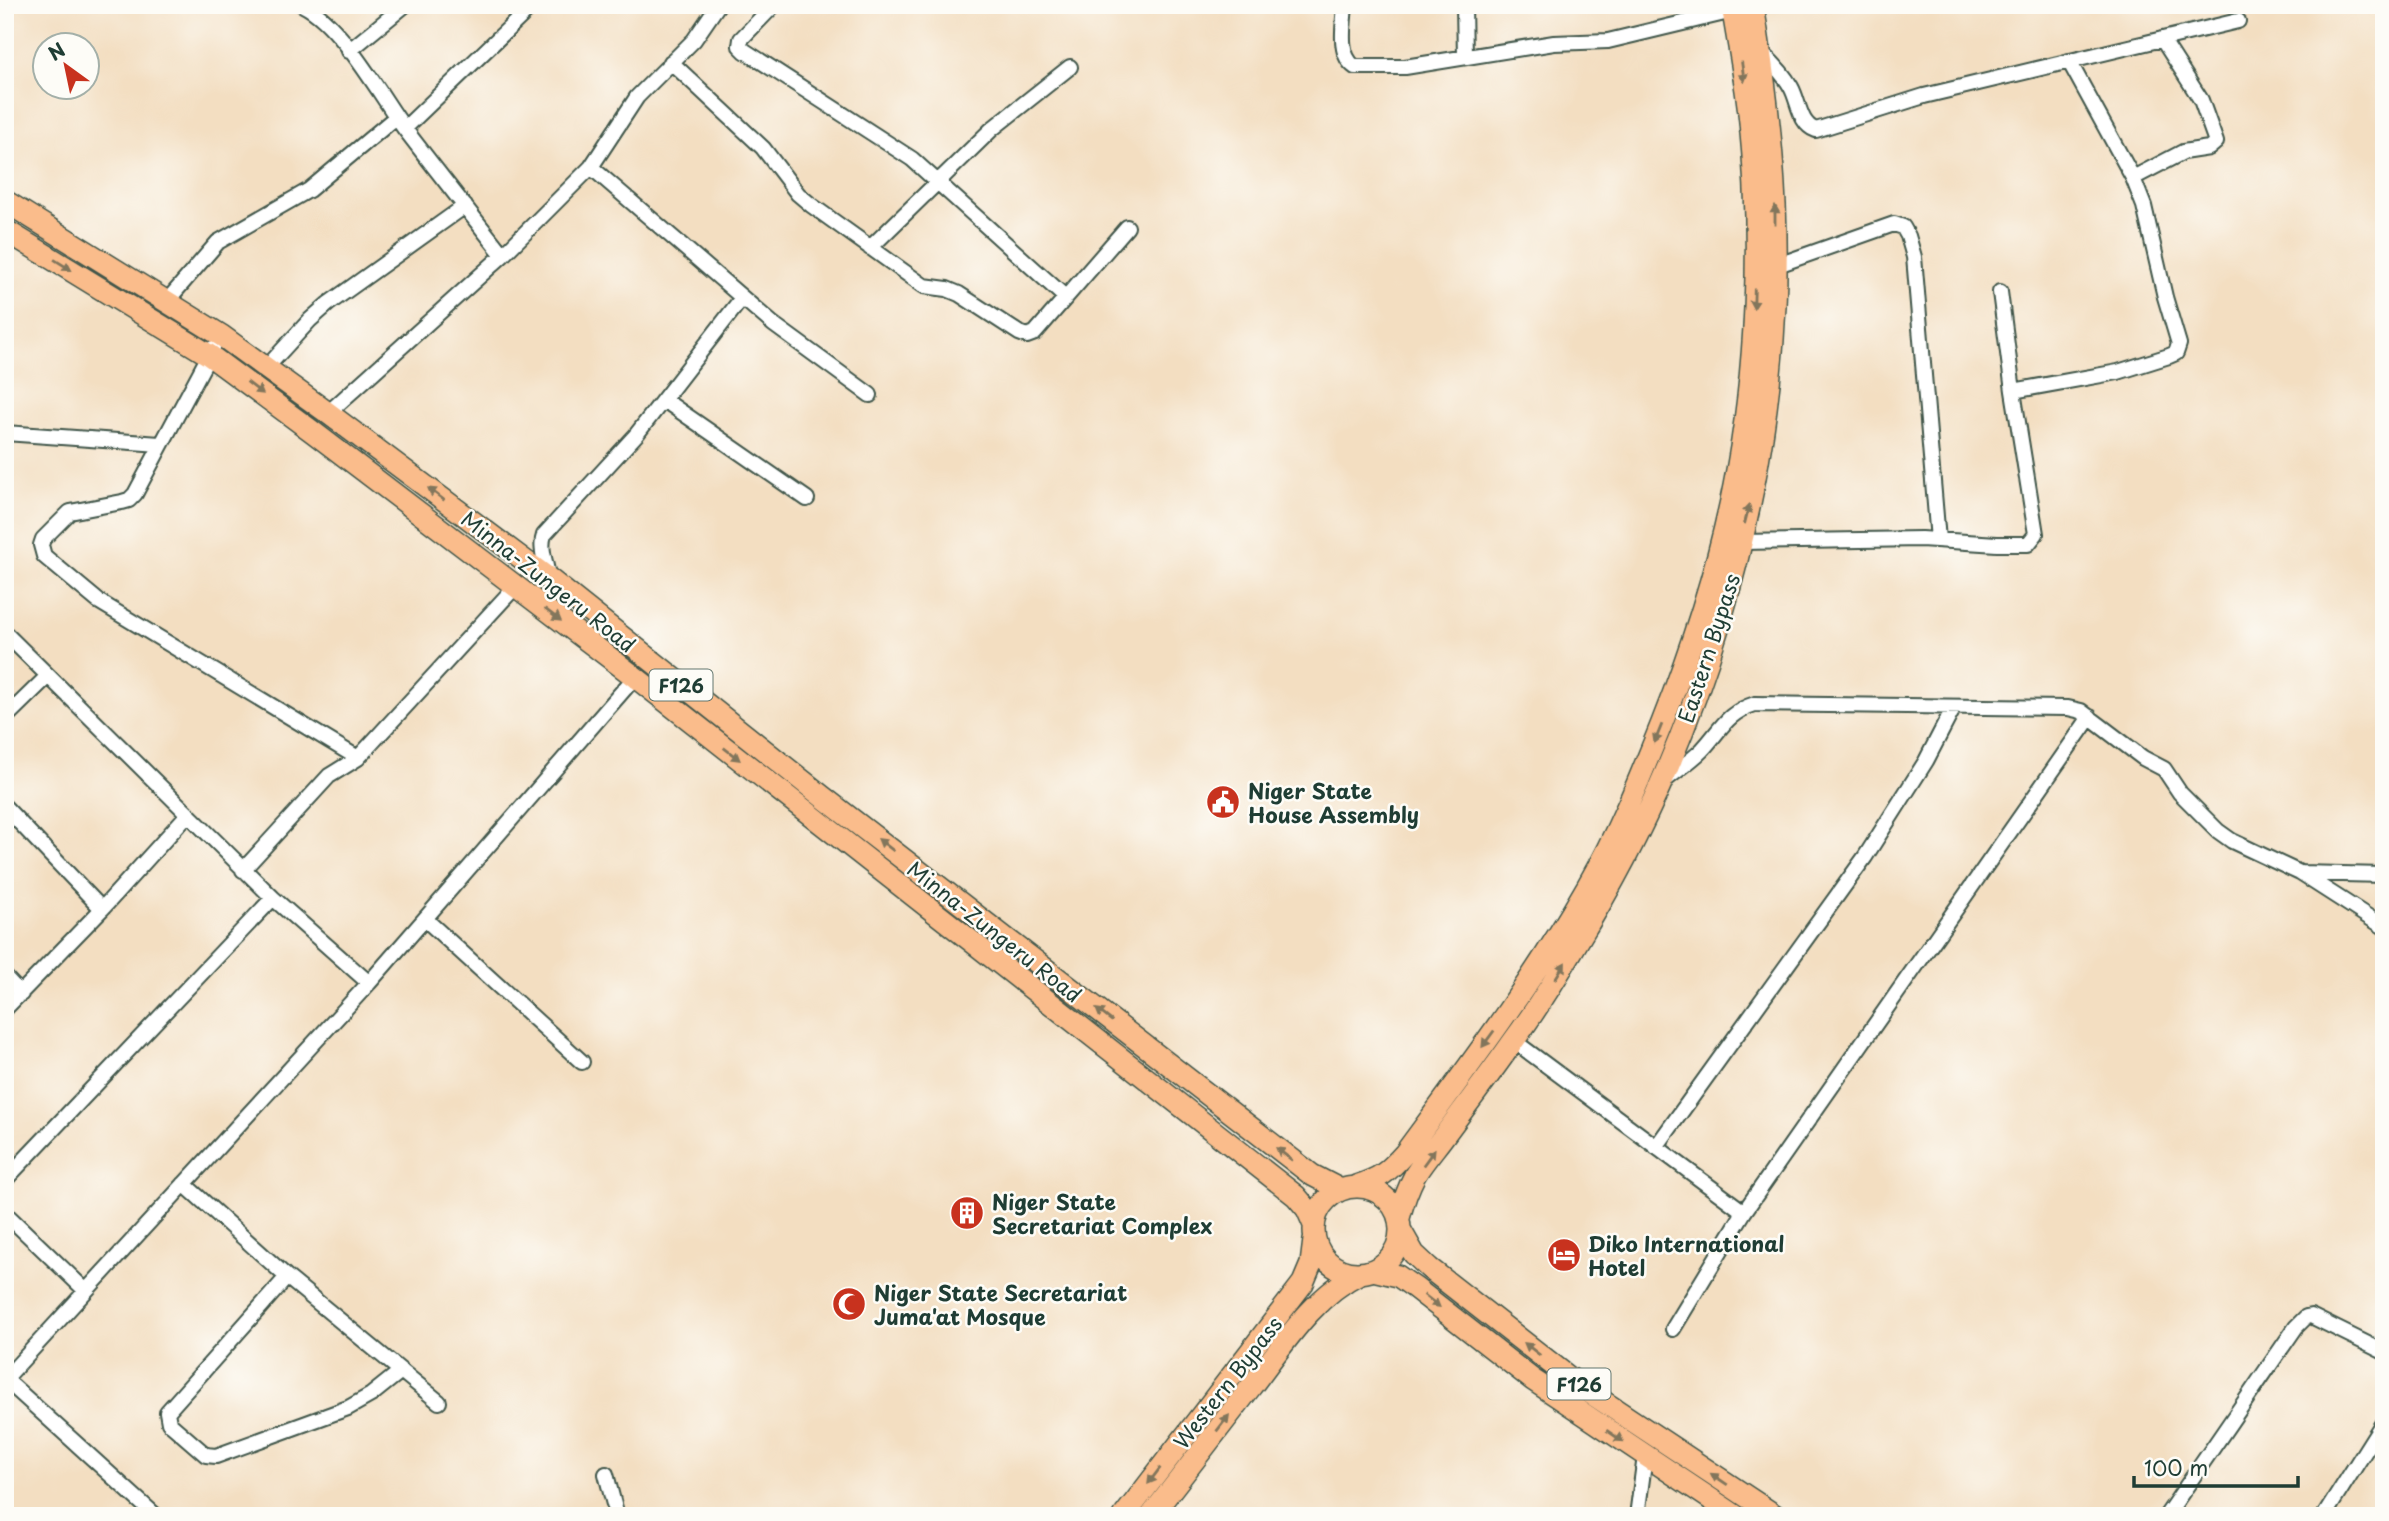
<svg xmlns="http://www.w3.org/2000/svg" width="2389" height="1521" viewBox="0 0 2389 1521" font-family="'Playpen Sans',sans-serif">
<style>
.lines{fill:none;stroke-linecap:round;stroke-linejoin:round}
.minor-casing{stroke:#3f5549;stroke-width:18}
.primary-casing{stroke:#3f5549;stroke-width:24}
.minor{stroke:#fff;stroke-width:14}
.primary{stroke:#fabc8b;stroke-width:21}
.oneway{fill:#82765b}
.labels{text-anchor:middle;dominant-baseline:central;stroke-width:5;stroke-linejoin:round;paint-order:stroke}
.shield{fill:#fdfcf7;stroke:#62766e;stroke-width:2}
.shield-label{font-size:19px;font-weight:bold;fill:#1f3d34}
.street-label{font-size:21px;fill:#1f3d34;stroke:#fdfcf7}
.poi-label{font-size:21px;font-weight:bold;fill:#1f3d34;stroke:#fdfcf7;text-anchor:start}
</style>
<rect width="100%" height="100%" fill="#fdfcf7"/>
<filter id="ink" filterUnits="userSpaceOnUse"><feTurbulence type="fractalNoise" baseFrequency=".0143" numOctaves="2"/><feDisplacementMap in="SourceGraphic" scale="14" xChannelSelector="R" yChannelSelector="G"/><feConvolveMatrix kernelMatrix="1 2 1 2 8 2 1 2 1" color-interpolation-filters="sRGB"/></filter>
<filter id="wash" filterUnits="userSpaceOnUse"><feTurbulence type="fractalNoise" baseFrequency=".00686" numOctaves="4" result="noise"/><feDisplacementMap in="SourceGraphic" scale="28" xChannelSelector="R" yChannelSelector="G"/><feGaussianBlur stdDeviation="1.57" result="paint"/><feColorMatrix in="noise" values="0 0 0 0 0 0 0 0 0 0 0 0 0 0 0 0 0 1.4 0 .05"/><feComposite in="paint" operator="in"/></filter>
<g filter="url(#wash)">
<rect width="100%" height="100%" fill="#f3dec1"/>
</g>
<g filter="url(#ink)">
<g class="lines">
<g class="minor-casing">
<path id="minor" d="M303 5C340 23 379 93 404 128 437 171 470 213 503 255
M774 5 741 39 740 46 745 51 912 159 1065 297
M1345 5C1344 24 1337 55 1355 67H1405L1554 43 1608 41 1733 11
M1464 5 1465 57
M349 51 405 5
M1761 52C1773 63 1783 73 1791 87 1799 101 1799 124 1816 130L1924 96 2238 21
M671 62 763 148 798 194 811 205 924 286 947 289 959 294 1019 333 1027 336 1035 333 1127 227
M405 128 533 5
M591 167 773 324 870 395
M2133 178 2183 152 2209 148 2216 142 2201 100 2162 39
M870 248 992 129 1070 67
M1775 266 1894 224 1903 227 1908 236 1914 257 1938 540
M167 301 218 242 309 190 396 117
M213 348 135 494 129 500 122 502 70 512 43 539 41 545 44 556 98 601 358 758
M266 368 310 320 328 304 465 206
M2013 391 2118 372 2169 356 2176 353 2179 344 2165 297 2144 206 2133 178 2069 61
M664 400 807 499
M328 413 503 255 591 167 637 97 694 40 718 5
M5 433 160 444
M1740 542 1921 539 1997 544H2028L2036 534 2013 391 2000 292
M548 578C547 564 539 549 544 535L636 435 742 298
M5 633 273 898 369 983
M5 718 48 676
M1663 782C1676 771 1690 762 1702 750 1721 730 1726 713 1755 704L2068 708 2081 711 2143 758 2164 769 2180 793 2218 831 2232 841 2300 873 2384 927
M5 807 102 909
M243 870 329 776 358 758 515 587
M2301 873 2384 875
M425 919 582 1062
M5 977 21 994
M5 1009 102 909 188 814
M1514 1041 1744 1212
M1656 1147 1865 857 1926 761 1954 707
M5 1180 273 898
M184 1184 287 1277 439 1402
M5 1213 85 1290
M287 1277 167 1412 169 1423 206 1455 216 1456 348 1408 371 1395 401 1371
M1673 1329 1744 1212 2090 717
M5 1379 369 983 635 677
M5 1379 156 1516
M606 1474 617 1516
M1637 1516 1645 1456
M2166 1516 2296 1327 2306 1317 2311 1316 2384 1352
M2324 1516 2384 1421"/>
</g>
<g class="primary-casing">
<path id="primary" d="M5 201 222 336 328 413 548 578 823 797 1312 1175 1341 1190
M5 230 209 355 313 432 635 677 1296 1196 1307 1209 1314 1225
M1356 1186C1381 1178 1388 1172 1405 1153 1469 1066 1534 980 1587 887 1617 835 1640 778 1662 723 1692 647 1718 567 1734 486 1757 372 1762 238 1750 122 1746 82 1738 44 1732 5
M1314 1230a43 43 0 1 1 86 0a43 43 0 1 1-86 0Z
M1399 1218C1403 1203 1408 1188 1415 1175 1424 1160 1436 1147 1446 1133 1468 1103 1491 1073 1512 1043 1541 1004 1565 963 1590 921 1697 743 1766 513 1775 306 1780 205 1769 105 1753 5
M1401 1231 1414 1254 1429 1268 1580 1386 1776 1516
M1373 1270 1398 1276 1415 1288 1533 1380 1736 1516
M1124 1516 1303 1283 1311 1264 1314 1240
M1151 1516C1184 1473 1217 1431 1250 1388 1281 1348 1313 1296 1360 1273"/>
</g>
<use href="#minor" class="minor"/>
<use href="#primary" class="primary"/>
</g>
<defs><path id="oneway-solid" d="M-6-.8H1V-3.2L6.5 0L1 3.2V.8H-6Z" transform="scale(1.75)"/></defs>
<g class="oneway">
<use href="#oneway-solid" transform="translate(1743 72) rotate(82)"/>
<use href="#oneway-solid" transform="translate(1775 215) rotate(-90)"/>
<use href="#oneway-solid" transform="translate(63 265) rotate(32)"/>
<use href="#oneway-solid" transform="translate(1754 299) rotate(92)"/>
<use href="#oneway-solid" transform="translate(255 388) rotate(37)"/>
<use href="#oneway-solid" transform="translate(436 494) rotate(-143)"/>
<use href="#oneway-solid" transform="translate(1747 514) rotate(-76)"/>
<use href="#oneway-solid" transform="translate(553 615) rotate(37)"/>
<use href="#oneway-solid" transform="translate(1658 734) rotate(112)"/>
<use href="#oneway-solid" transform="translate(732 754) rotate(38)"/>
<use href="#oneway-solid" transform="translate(886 845) rotate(-142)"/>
<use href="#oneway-solid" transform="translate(1560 971) rotate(-59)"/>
<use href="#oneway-solid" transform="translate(1104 1015) rotate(-142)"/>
<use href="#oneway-solid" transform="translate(1488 1039) rotate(126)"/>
<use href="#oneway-solid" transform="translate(1284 1154) rotate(-142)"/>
<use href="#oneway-solid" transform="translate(1429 1157) rotate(-54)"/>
<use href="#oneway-solid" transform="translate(1432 1301) rotate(38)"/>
<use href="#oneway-solid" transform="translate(1532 1349) rotate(-142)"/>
<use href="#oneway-solid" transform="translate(1223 1423) rotate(-52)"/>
<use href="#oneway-solid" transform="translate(1615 1436) rotate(34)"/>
<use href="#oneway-solid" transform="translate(1154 1476) rotate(127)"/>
<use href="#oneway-solid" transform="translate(1719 1479) rotate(-146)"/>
</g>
</g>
<defs>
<g id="civic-disc" transform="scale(1.75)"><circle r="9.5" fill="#c8321e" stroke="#fdfcf7"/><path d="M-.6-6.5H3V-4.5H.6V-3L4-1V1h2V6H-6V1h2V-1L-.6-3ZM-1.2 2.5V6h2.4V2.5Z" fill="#fff"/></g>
<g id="building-disc" transform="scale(1.75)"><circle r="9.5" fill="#c8321e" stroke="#fdfcf7"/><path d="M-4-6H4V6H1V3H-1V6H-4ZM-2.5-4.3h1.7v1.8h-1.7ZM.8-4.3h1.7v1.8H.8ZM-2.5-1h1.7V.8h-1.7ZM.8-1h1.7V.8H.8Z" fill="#fff"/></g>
<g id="hotel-disc" transform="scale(1.75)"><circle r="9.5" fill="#c8321e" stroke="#fdfcf7"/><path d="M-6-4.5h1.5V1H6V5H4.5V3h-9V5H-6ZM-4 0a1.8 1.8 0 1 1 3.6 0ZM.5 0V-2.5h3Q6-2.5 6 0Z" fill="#fff"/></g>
<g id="mosque-disc" transform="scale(1.75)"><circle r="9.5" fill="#c8321e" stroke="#fdfcf7"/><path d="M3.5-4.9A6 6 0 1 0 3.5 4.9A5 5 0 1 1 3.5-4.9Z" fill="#fff"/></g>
</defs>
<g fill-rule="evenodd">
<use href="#civic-disc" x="1223" y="802"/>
<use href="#building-disc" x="967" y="1213"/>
<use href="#hotel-disc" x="1564" y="1255"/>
<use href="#mosque-disc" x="849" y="1304"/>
</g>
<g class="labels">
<g class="shield">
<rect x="649.5" y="669.5" width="63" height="31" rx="5"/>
<rect x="1547.5" y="1368.5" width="63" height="31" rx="5"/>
</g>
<g class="shield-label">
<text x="681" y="685">F126</text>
<text x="1579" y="1384">F126</text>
</g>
<g class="street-label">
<text transform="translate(549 581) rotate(38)">Minna-Zungeru Road</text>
<text transform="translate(1708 648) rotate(-72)">Eastern Bypass</text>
<text transform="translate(995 931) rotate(38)">Minna-Zungeru Road</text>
<text transform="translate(1227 1382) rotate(-52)">Western Bypass</text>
</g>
<g class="poi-label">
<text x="1248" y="790">Niger State<tspan x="1248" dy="24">House Assembly</tspan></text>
<text x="992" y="1201">Niger State<tspan x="992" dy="24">Secretariat Complex</tspan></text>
<text x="1588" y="1243">Diko International<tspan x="1588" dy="24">Hotel</tspan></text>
<text x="874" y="1292">Niger State Secretariat<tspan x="874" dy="24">Juma'at Mosque</tspan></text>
</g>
</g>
<rect width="2389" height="1521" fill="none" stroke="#fdfcf7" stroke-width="28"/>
<g transform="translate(66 66) rotate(327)"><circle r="33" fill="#fdfcf7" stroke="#a4b0a9" stroke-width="2"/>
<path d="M0-5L12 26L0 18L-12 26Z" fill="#c8321e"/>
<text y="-10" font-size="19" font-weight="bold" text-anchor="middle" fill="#1f3d34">N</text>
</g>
<path d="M2134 1476v10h164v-10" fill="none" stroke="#1f3d34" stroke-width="3.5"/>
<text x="2144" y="1476" font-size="21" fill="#1f3d34" stroke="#fdfcf7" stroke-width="5" paint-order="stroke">100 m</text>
</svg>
